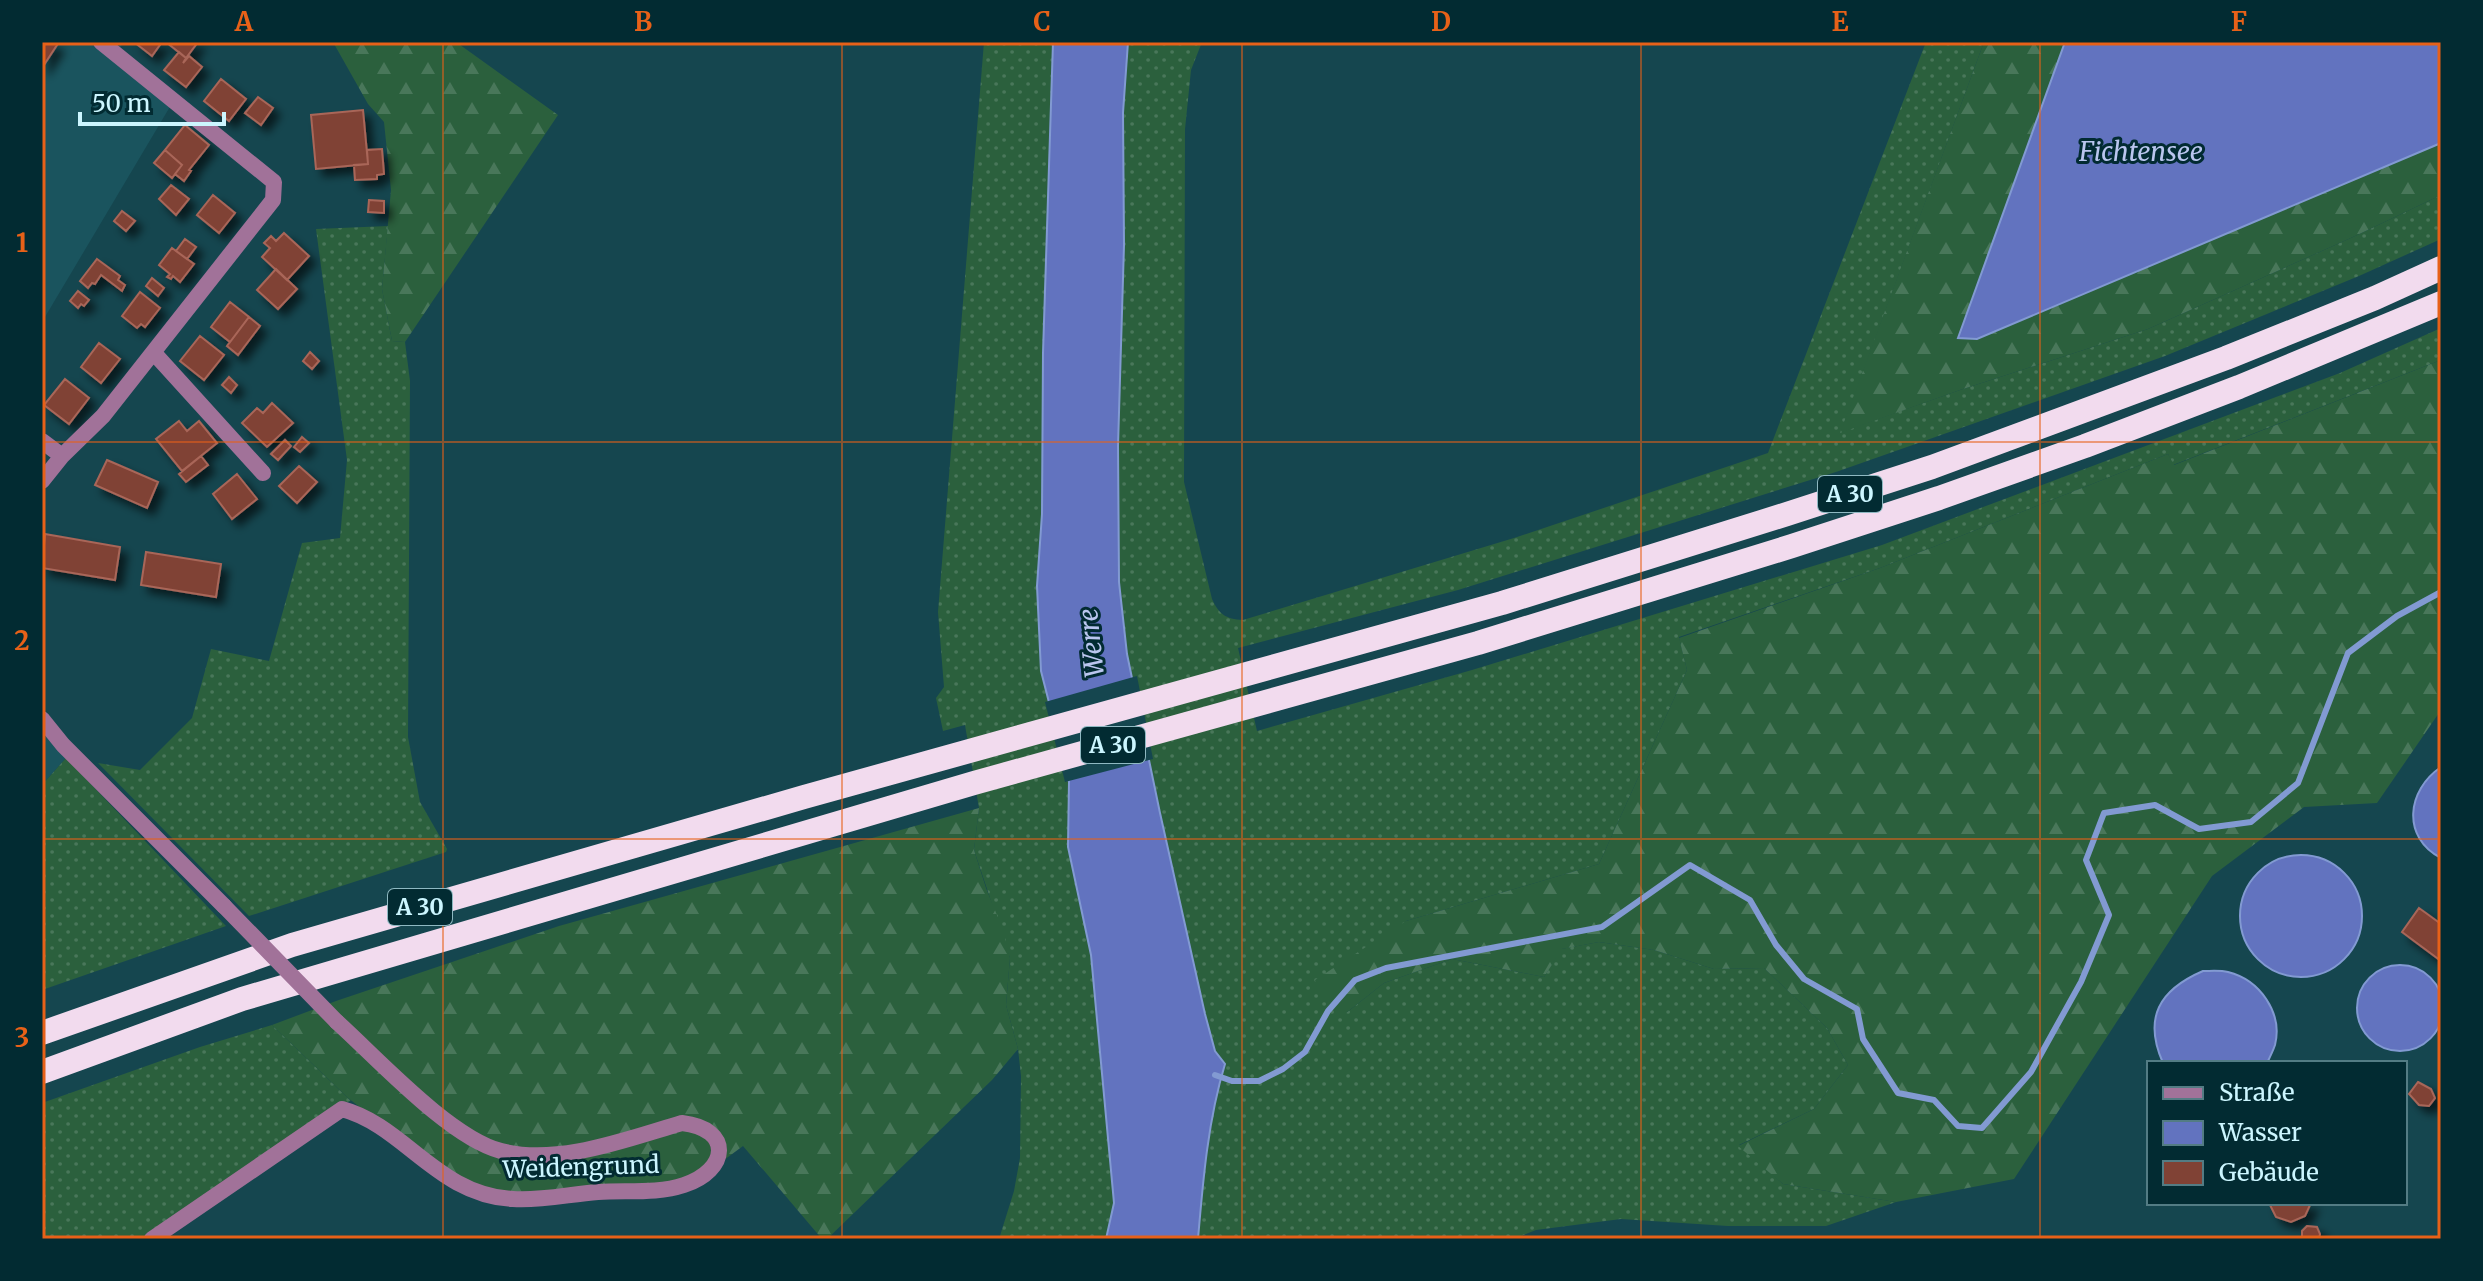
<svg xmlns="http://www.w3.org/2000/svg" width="2483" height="1281" viewBox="0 0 2483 1281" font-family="Merriweather,serif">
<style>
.built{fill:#1a545e}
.grass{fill:url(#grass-dots)}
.forest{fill:url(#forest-firs)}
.water{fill:#6273bf;stroke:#829ad2;stroke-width:2}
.pier{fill:#15464f}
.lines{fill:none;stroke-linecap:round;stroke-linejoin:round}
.stream{stroke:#829ad2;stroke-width:6}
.building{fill:#804235;stroke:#a96659;stroke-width:2;filter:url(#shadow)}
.street{stroke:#a17299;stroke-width:16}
.highway{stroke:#f2dbee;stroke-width:24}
.street-bridge{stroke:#a17299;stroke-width:16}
.grid{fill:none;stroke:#e76118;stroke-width:2;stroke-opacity:0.55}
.labels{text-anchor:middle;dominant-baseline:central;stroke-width:6;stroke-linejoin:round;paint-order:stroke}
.shield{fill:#022b32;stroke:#8fb9c2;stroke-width:2}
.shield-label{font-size:22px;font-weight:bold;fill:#ccf6ff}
.street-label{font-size:24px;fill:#ccf6ff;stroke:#022b32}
.water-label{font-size:26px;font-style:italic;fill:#bac6ef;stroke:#022b32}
.neatline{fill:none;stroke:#e76118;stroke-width:3}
.grid-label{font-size:26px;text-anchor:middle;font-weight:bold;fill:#e76118}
</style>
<defs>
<pattern id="grass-dots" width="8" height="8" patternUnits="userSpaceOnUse" patternTransform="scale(2)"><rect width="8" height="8" fill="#2b603d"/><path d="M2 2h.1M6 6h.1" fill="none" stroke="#49775a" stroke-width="1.8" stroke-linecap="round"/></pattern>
<pattern id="forest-firs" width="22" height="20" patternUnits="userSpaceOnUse" patternTransform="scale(2)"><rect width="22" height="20" fill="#2b603d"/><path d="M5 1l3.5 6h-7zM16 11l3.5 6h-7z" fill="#49775a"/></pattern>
<filter id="shadow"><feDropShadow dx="7" dy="7" stdDeviation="4" flood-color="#0009"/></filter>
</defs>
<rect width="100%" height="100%" fill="#15464f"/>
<path class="built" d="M42 42H124L113 57 171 105 42 322Z
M42 730 66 758 42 785Z"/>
<path class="grass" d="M984 42H1053L1042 426V514L1037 586 1069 781 1068 847 1091 955 1114 1203 1106 1239H999L1014 1191 1020 1158 1021 1076 1018 1049 1006 1005 1010 958 974 850 979 808 965 725 943 731 936 698 944 687 938 612Z
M1128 42H1202L1191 70 1185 129 1184 482 1212 599C1219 614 1225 619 1243 620L1514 538 1768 453 1926 42H1984L1841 432 1960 390 2148 329 2353 237 2441 195V239L2359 276 2165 356 1836 472 1458 590 1238 648 1257 731 1472 670 1882 545 2340 373 2441 328V360L2173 465 2168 454 1880 568 1679 637 1687 670 1599 864 1406 921 1346 1013 1384 983 1452 959 1544 977 1561 949 1599 942 1654 950 1714 969 1764 968 1827 1028 1848 1065 1814 1109 1739 1145 1783 1184 1896 1202 1826 1226H1728L1621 1219 1536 1230 1513 1239H1198C1203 1180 1208 1120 1225 1064L1215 1051 1205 1014 1160 813 1127 654 1119 582 1118 446 1124 245 1123 113Z
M388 226 382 289 392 341 405 342 410 381 408 737 420 802 447 849 446 852 249 916 98 763 140 770 192 718 211 649 269 661 302 543 340 538 347 460 316 229Z
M66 758 226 926 42 990V785Z
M272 1025 351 1101 340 1104 141 1239H42V1103L200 1047Z"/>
<path class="forest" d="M333 42H456L558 115 405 342 392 341 382 289 391 190 384 122 368 104Z
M1984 42H2065L1959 338 1978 339 2441 143V195L2353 237 2148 329 1960 390 1840 433Z
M2441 360V710L2377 803 2304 807 2212 876 2014 1179 1896 1202 1783 1184 1738 1146 1814 1109 1848 1065 1827 1028 1764 968 1714 969 1654 950 1599 942 1562 949 1544 977 1452 959 1384 983 1346 1013 1320 995 1315 980 1406 921 1599 864 1687 670 1679 638 1880 568 2168 454 2174 465Z
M979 808 974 850 986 888 1003 930 1010 958 1006 1005 1018 1049 992 1080 827 1239H822L743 1146 724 1160 679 1181 511 1197 439 1169 348 1098 272 1025 336 1001 559 926Z"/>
<path class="water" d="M1053 42H1128L1123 113 1124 245 1118 446 1119 582 1127 654 1160 813 1205 1014 1215 1051 1225 1064C1208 1120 1203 1180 1198 1239H1106L1114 1203 1091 955 1068 847 1069 781 1041 671 1037 586 1042 514 1043 353Z
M2065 42H2441V143L1977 339 1958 338Z
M2441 767V858C2401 837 2407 790 2441 767Z
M2240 916a61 61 0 1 1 122 0a61 61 0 1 1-122 0Z
M2357 1008a43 43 0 1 1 86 0a43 43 0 1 1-86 0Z
M2203 971C2211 971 2220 970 2228 972 2260 980 2283 1013 2275 1045 2273 1051 2270 1057 2267 1063H2163C2143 1018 2159 990 2203 971Z"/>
<path class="pier" d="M1137 676 1153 759 1065 782 1045 702Z"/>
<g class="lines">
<path class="stream" d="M1215 1075 1232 1081H1259L1283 1069 1305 1052 1328 1011 1355 980 1386 968 1602 927 1690 865 1750 900 1776 945 1804 979 1857 1009 1863 1039 1898 1093 1934 1100 1958 1126 1982 1128 2031 1072 2081 982 2109 915 2086 860 2104 813 2155 805 2199 829 2251 822 2298 783 2348 653 2397 616 2441 592"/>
</g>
<path class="building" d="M42 42H52L57 45 42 68Z
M134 42H162L152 56Z
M166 42H198L186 58Z
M179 52 186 58 183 63 189 56 202 67 186 87 164 70Z
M221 79 246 99 229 121 204 101Z
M258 97 273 108 261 125 245 113Z
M363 110 368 164 316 169 311 115Z
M185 125 209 145 189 170 191 171 184 181 175 174 182 165 165 150Z
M382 149 384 174 377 175V179L355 180 354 165 368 164 367 150Z
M165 150 182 165 172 178 154 163Z
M171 185 189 199 176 215 159 199Z
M213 195 235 213 219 233 197 215Z
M369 200 384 201V213L368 212Z
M122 211 135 221 126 231 114 221Z
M284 233 309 256 287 280 262 257 270 248 264 243 271 236 276 241Z
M185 239 196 247 187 259 176 251Z
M172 248 194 264 180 282 173 276 171 279 167 277 170 274 159 265Z
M97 259 120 276 118 280 125 285 122 291 101 275 95 284 92 283 88 288 80 281Z
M276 269 297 289 278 309 257 290Z
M152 278 164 288 158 296 146 286Z
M78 291 89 300 84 306 81 304 78 308 70 301Z
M140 292 160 308 145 327 141 324 137 328 122 316Z
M230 302 249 317 230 342 211 327Z
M249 317 260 326 238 355 227 346Z
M200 336 224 355 204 380 180 361Z
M99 343 120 359 101 383 81 367Z
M310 352 319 361 312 369 303 361Z
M229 377 237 385 231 393 222 385Z
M65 379 89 398 69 424 44 405Z
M272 403 293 423 267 447 242 423 257 408 263 413Z
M179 421 187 431 199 421 217 443 182 471 156 439Z
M302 437 309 443 300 452 294 447Z
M285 440 291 446 278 460 271 454Z
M201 456 208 465 186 482 179 474Z
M107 460 158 482 147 508 95 485Z
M299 466 317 482 297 503 279 486Z
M237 474 257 499 232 519 213 494Z
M45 534 120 547 115 580 42 568Z
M146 552 221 564 216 597 141 585Z
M2419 908 2441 924V961L2402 932Z
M2418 1082 2431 1089 2435 1098 2429 1106 2419 1105 2409 1094Z
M2269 1203H2311L2305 1216 2291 1222 2276 1217Z
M2307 1226 2317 1227 2320 1234 2319 1239H2302V1231Z"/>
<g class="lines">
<path class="street" d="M154 353 263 473
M42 441 62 456
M42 481 62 456 103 416 273 200 274 182 101 42
M42 719 63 745 224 906
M152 1239 342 1109C405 1126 437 1195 513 1199 541 1201 570 1194 598 1192 626 1190 657 1194 684 1185 729 1170 733 1129 682 1123 627 1139 558 1166 501 1151 450 1138 377 1058 337 1022"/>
<path class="highway" d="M42 1033 292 945 804 797 1502 603 1787 514 1932 467 2226 358 2375 298 2441 268
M42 1072 242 999 974 783 1478 643 1792 546 1939 498 2085 446 2239 387 2441 303"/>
<path class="street-bridge" d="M224 906 337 1022"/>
</g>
<path class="grid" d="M443 42V1239M842 42V1239M1242 42V1239M1641 42V1239M2040 42V1239M42 442H2441M42 839H2441"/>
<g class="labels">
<g class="shield">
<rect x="1818" y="476" width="64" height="36" rx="6"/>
<rect x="1081" y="727" width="64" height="36" rx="6"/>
<rect x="388" y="889" width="64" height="36" rx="6"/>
</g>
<g class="shield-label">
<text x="1850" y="494">A 30</text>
<text x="1113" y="745">A 30</text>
<text x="420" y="907">A 30</text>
</g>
<g class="street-label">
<text transform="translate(581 1167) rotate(-2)">Weidengrund</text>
</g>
<g class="water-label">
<text x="2141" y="151">Fichtensee</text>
<text transform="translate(1091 643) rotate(-96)">Werre</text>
</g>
</g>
<rect width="2483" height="1281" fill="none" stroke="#022b32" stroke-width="88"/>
<rect x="2147" y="1061" width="260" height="144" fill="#022b32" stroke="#537c84" stroke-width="2"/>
<rect x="2163" y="1087" width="40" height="12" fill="#a17299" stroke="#537c84" stroke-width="2"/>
<text x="2219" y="1101" font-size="24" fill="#ccf6ff">Straße</text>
<rect x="2163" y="1121" width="40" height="24" fill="#6273bf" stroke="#537c84" stroke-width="2"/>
<text x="2219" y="1141" font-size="24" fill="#ccf6ff">Wasser</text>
<rect x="2163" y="1161" width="40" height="24" fill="#804235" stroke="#537c84" stroke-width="2"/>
<text x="2219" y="1181" font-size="24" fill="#ccf6ff">Gebäude</text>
<path d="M80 112v12h144v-12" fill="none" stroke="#ccf6ff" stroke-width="4"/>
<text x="92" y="112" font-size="24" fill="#ccf6ff" stroke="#022b32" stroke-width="6" paint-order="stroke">50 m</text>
<rect x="44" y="44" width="2395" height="1193" class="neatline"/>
<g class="grid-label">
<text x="244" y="31">A</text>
<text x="643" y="31">B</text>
<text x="1042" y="31">C</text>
<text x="1441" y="31">D</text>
<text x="1840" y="31">E</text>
<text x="2239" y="31">F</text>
<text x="22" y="252">1</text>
<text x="22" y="650">2</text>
<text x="22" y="1047">3</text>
</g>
</svg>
